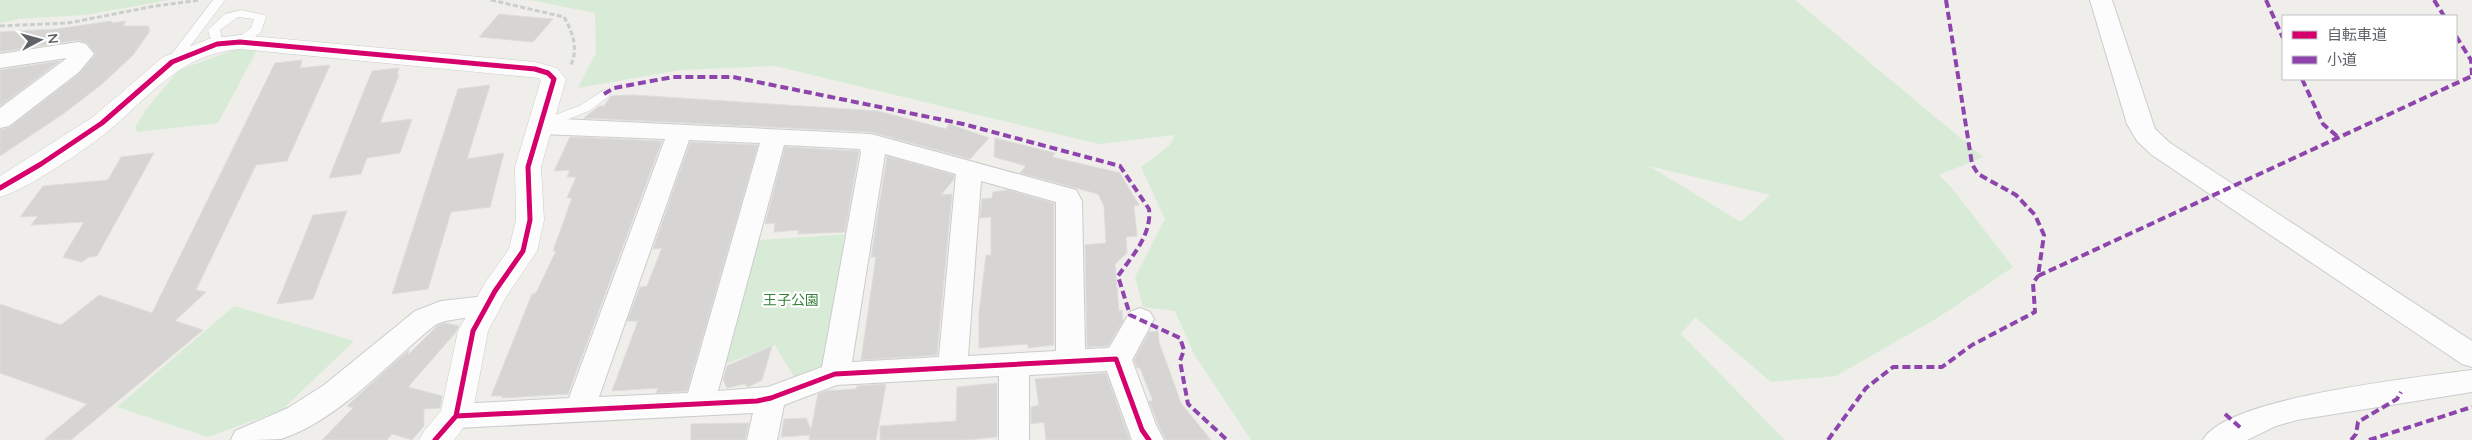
<svg xmlns="http://www.w3.org/2000/svg" width="2472" height="440" viewBox="0 0 2472 440" font-family="Quicksand,'Noto Sans JP',sans-serif">
<style>
.green{fill:#d8ebd6;fill-rule:evenodd}
.building{fill:#d6d5d3;stroke:#deddd9}
.lines{fill:none;stroke-linecap:round;stroke-linejoin:round}
.service-casing{stroke:#cbcccc;stroke-width:1}
.minor-casing{stroke:#cbcccc;stroke-width:2}
.tertiary-casing{stroke:#cbcccc;stroke-width:1}
.path{stroke:#cacfcc;stroke-width:3;stroke-dasharray:5 2.5;stroke-linecap:butt}
.service{fill:#fdfcfc;fill-rule:evenodd}
.minor{fill:#fdfcfc;fill-rule:evenodd}
.tertiary{fill:#fdfcfc;fill-rule:evenodd}
.quiet{stroke:#8e44ad;stroke-width:4;stroke-dasharray:8 4;stroke-linecap:butt}
.cycleway-casing{stroke:#fff;stroke-width:8}
.cycleway{stroke:#d6006c;stroke-width:5}
.labels{text-anchor:middle;dominant-baseline:central;stroke-width:4.5;stroke-linejoin:round;paint-order:stroke}
.park-label{font-size:14px;fill:#348238;stroke:#fff}
</style>
<rect width="100%" height="100%" fill="#efeeea"/>
<path class="green" d="M0 0H170L85 15 19 19 0 23Z
M530 0H1795L1983 157 1939 175 1951 187 2013 267 1939 317 1836 376 1771 382 1695 317 1681 334 1785 440H1251L1194 354 1175 311 1143 307 1135 277 1165 219 1141 167 1170 145 1175 135 1099 144 775 66 680 70 578 88 596 53 595 13ZM1649 166 1770 195 1741 222Z
M239 48 257 50 218 123 138 132 135 128 145 111 179 70Z
M851 234 829 362 794 377 775 345 723 365 758 240Z
M234 306 354 341 282 410 208 437 117 407Z"/>
<path class="building" d="M499 14 529 17 553 19 533 42 479 37Z
M112 21 111 23 126 21 123 26H149L148 28H150L148 31H150L133 55 102 84 63 114 0 156V130L10 127 80 73 96 54 87 43 78 40 0 52V32L56 29Z
M302 60 300 68 330 65 287 161 256 165 196 290 206 292 175 321 203 330 71 440H44L87 404 0 373V304L61 325 99 295 152 313 275 63Z
M60 61 0 106V70Z
M399 68 397 75H399L380 123 412 119 400 153 367 158 361 174 329 178 372 71Z
M490 85 467 159 504 153 490 207 451 212 428 289 392 294 458 89Z
M634 95 878 111 946 129 949 124 989 138 970 159 871 132 584 118 599 106H604L611 96Z
M570 137 662 141 568 394 502 398V396H491L532 294 536 293 556 251H553L572 198H567L576 177H567L570 170 554 171Z
M995 138 1055 153 1052 157 1120 173 1139 205 1134 206 1137 236 1126 237 1127 253 1115 264 1119 311 1122 310 1123 321 1108 346 1087 347 1085 245 1106 243 1104 206 1098 194 1020 173 1026 166 994 157Z
M690 142 758 145 687 391 656 393 658 388 612 391 638 321H627L640 287 647 286 662 248 653 249Z
M785 147 859 151 845 232 798 234 799 230 774 232 775 223 765 224Z
M154 153 97 256 89 257 82 262 63 257 84 222 31 225 38 216 20 217 43 186 108 180 121 157Z
M887 156 954 175V179L941 195 952 194 937 355 861 360 876 257H871Z
M1007 190 1054 203V345L1028 348V344L979 348V313L986 255H991V217L980 218 982 199 992 198 993 192Z
M347 211 313 299 277 304 313 215Z
M445 323 459 326 456 332 408 387 442 396 440 408 424 409V426L412 440 392 434 387 440H322L353 408 347 406 362 392 409 350 408 355 437 326Z
M1158 331 1159 342 1181 403 1211 440H1166L1158 424 1149 401H1153L1140 368H1137L1134 360 1149 332Z
M772 346 762 380 748 387 744 384 727 388 723 380 727 366Z
M1106 373 1130 440H1046L1044 422 1031 424V407L1039 405 1035 379Z
M997 383V437L966 440H880V426L956 421 957 387Z
M886 384 876 440H809L810 435 781 437 784 419 806 418 811 430 818 394 826 391 856 389 857 386Z
M749 423 745 440H691V424Z"/>
<g class="lines">
<g class="service-casing">
<path id="service" d="M213 0H225L176 65H168L166 62 168 59Z
M241 10 264 15 266 17 261 32 244 45H236L234 42 236 39 251 28 254 19 238 17 220 30 223 44 221 47H213L208 30 210 28 225 14Z
M604 90 608 91 610 94 608 97 589 111 559 123 556 129H546L545 126 550 117 581 105Z"/>
</g>
<g class="minor-casing">
<path id="minor" d="M2090 0H2112L2155 129 2170 143 2472 341V367L2462 364 2152 155 2137 141 2127 124Z
M78 42 86 44 94 54 79 72 9 126 0 128V108L67 58 0 68V54Z
M541 118 871 134 1076 190 1082 201 1085 349 1109 348 1130 312 1140 308 1150 312 1154 319 1132 360 1156 425 1164 440H1132L1107 371 1029 375V440H999V376L837 385 784 405 777 440H747L753 413 456 428 445 425 441 416 445 407 456 404 569 398 665 139 541 134 532 132 529 126 532 120ZM689 140 760 143 688 393 599 397ZM784 145 860 149 861 153 822 367 768 387 718 391ZM885 154 956 174 939 357 852 362ZM981 181 1056 202V351L968 356Z
M485 296 495 299 499 306 495 313 445 321 435 325C388 363 339 420 281 439 267 440 246 440 231 440L235 431 288 408 324 385 415 311 441 301Z
M2472 370V392L2297 420 2276 426 2247 440H2203C2225 397 2421 377 2472 370Z"/>
</g>
<g class="tertiary-casing">
<path id="tertiary" d="M240 35 535 62 557 68 566 79 541 167 544 220 537 251 506 297 488 331 472 416 454 440H419L424 431 441 411 458 331 485 283 509 249 516 220 515 167 541 80 539 78 240 49C182 54 155 91 113 127 91 146 27 190 0 197V176L93 117 163 57 209 39Z"/>
</g>
<path class="path" d="M491 0 564 17C573 33 579 49 570 67
M0 26 68 23 155 6 200 0"/>
<use href="#service" class="service"/>
<use href="#minor" class="minor"/>
<use href="#tertiary" class="tertiary"/>
<path class="quiet" d="M1946 0 1972 164 1978 174 2016 195 2035 215 2044 235 2038 276 2472 76
M2266 0 2283 38
M2434 0 2444 16
M2456 36 2471 60 2472 75
M2302 79 2323 124 2338 137
M604 94 614 88 673 77H733L963 124 1120 166 1149 209C1152 235 1132 256 1118 276L1130 315 1180 338 1184 350 1180 361 1188 404 1227 440
M2225 414 2241 428
M1828 440 1866 388 1893 367H1942L1972 345 2035 312 2033 283 2038 276
M2351 440 2356 434 2358 422 2397 399 2401 392
M2369 440 2472 407"/>
<g class="cycleway-casing">
<path id="cycleway" d="M0 188 41 164 102 123 172 62 217 44 240 42 535 69 548 73 554 79 528 167 530 220 523 251 495 291 473 331 456 416 435 440
M456 416 757 401 771 398 835 374 1116 359 1142 430 1149 440"/>
</g>
<use href="#cycleway" class="cycleway"/>
</g>
<g class="labels">
<g class="park-label">
<text x="791" y="300">王子公園</text>
</g>
</g>
<rect x="2282" y="15" width="175" height="65" fill="#ffffff" stroke="#bfc1c3"/>
<rect x="2292" y="31" width="25" height="8" fill="#d6006c" stroke="#bfc1c3"/>
<text x="2327" y="40" font-size="15" fill="#5f6368">自転車道</text>
<rect x="2292" y="56" width="25" height="8" fill="#8e44ad" stroke="#bfc1c3"/>
<text x="2327" y="65" font-size="15" fill="#5f6368">小道</text>
<g transform="translate(40 40) rotate(84)" stroke="#ffffff" stroke-width="4" paint-order="stroke">
<path d="M0-4L9 19L0 12L-9 19Z" fill="#5f6368"/>
<text y="-8" font-size="14" font-weight="bold" text-anchor="middle" fill="#5f6368">N</text>
</g>
</svg>
